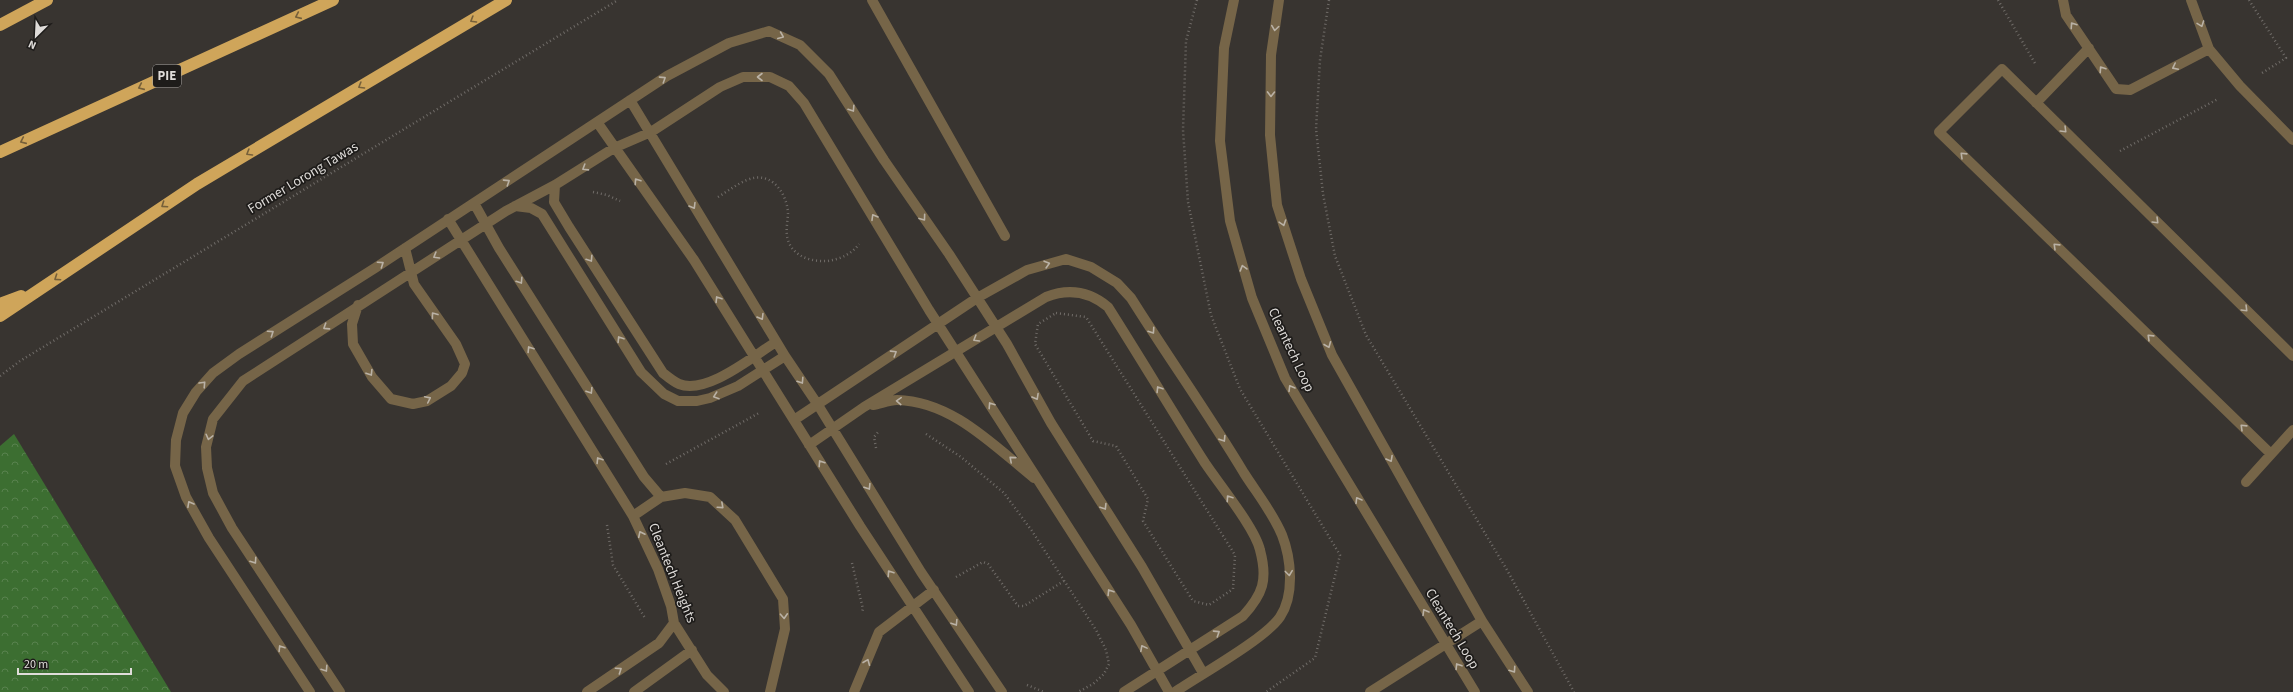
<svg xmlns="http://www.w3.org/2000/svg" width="2293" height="692" viewBox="0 0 2293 692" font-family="'Source Sans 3',sans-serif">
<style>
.forest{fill:url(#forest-crowns)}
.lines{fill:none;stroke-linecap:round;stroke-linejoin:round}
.path{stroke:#706c68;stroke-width:2.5;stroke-dasharray:1 3;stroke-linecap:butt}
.minor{stroke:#766548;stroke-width:10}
.highway{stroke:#cfa55a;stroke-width:12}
.oneway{stroke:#76603a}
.oneway2{stroke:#bab2a6}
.labels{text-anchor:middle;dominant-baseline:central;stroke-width:3.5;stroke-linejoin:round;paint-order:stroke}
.shield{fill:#1e1c1a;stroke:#a5a2a0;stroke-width:1}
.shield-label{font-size:13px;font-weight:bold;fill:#dfdcd9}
.street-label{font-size:14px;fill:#dfdcd9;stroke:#1e1c1a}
</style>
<defs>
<pattern id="forest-crowns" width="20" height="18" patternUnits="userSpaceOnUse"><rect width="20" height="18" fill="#3c6e31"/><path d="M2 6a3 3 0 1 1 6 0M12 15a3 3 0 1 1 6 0" fill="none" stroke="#58824e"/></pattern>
</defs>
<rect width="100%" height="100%" fill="#383430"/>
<path class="forest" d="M14 434 171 692H0V446Z"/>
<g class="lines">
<path class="path" d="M1197 0 1186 41 1183 130 1188 202 1211 315 1240 389 1340 555 1315 658 1266 692
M1329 0 1320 60 1316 129 1323 194 1335 256 1366 335 1507 570 1574 692
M1998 0 2036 65
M2249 0 2286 58 2262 73
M2120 151 2218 99
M593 192 607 195 620 201
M718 197C728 191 737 184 747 180 771 170 786 192 788 212 788 221 785 231 788 240 793 257 812 262 828 261 840 259 852 254 859 244
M1056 313 1086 317 1235 555 1233 589 1209 605 1193 601 1143 521 1148 499 1116 446 1093 441 1035 344 1038 324Z
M0 376 20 361 618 0
M926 434 961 457 1004 493 1032 531 1096 630 1106 650 1109 664 1104 674 1093 684 1078 692
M876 448 874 437 879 431
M666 464 759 413
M607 525 613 565 645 618
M852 563 863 609 862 612
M956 577 983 562 988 564 1018 606H1024L1064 581
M1027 685 1044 692"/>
<path class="minor" d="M872 0 1005 236
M1234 0 1224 48 1220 141 1230 221 1252 298 1285 378 1475 692
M1279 0 1271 55 1270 135 1277 205 1301 279 1332 355 1482 621 1528 692
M2063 0 2066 15 2116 89 2130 90 2209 49
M2191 0 2209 49 2240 86 2293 140
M630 100 785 356 818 405 921 572 1002 692
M2036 103 2089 48
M597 122 694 260 860 526 969 692
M555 185 554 202 569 227 663 373C668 377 674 382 679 384 707 395 753 356 776 342
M474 203 499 248 644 477 661 497
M515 206 531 208 542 214 641 372 664 394 678 401H697L710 398 738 386 785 356
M448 219 633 516 658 569 671 606 674 623 707 675 724 692
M358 305 352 324 353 344 372 377 391 399 413 404 427 401 451 386 462 373 465 364 456 344 414 284 405 248
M873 405C880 404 889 400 897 400 952 401 994 446 1034 478
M794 420 977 298 1027 270 1066 259 1091 267 1117 283 1131 298C1168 357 1208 413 1244 473 1256 492 1273 513 1282 535 1291 558 1295 595 1280 617 1265 639 1200 675 1175 692
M809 445 864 407 1046 297C1069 288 1089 291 1108 307 1141 359 1172 411 1205 463 1219 484 1255 528 1260 550 1268 580 1263 594 1243 616L1124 692
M2271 454 1939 132 2002 69 2293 356
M2246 482 2293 430
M633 516 661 497 685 493 710 497 735 520 783 599 785 629 770 692
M310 692 209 538 186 497 175 466 176 440 183 413 196 392 213 373 239 354 375 268 667 76 729 43 769 31 800 45 829 74 884 160 949 254 1007 344 1051 423 1142 567 1203 673
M340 692 232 528 213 493 207 468 206 447 213 419 243 381 506 211 555 185 614 148 651 132 720 87 743 77H770L789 86 804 103 929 310 1131 625 1169 692
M587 692 659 643 674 623
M634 692 692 650
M854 692 879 632 934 590
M1370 692 1482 621"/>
<path class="highway" d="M0 25 47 0
M0 152 333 0
M0 304 21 296
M0 316 197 184 506 0"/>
</g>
<defs><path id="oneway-chevron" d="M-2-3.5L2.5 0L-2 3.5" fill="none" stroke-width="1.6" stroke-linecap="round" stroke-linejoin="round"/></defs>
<g class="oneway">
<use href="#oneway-chevron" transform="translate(298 16) rotate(156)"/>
<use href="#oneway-chevron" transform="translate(473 20) rotate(149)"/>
<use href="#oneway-chevron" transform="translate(361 86) rotate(149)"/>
<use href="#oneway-chevron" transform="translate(141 87) rotate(156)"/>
<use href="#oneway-chevron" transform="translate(23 141) rotate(156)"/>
<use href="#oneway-chevron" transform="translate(249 153) rotate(149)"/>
<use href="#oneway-chevron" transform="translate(164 205) rotate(146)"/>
<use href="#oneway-chevron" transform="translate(57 278) rotate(146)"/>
</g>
<g class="oneway2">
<use href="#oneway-chevron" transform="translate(2201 24) rotate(70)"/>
<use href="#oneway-chevron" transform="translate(2073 25) rotate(-124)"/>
<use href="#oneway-chevron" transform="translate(1275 28) rotate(98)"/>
<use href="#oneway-chevron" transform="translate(781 36) rotate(23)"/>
<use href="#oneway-chevron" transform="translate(2175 67) rotate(153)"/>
<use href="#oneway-chevron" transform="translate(2102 69) rotate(-124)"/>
<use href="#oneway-chevron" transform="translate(760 77) rotate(180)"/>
<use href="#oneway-chevron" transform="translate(663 79) rotate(-33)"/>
<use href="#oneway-chevron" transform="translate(1271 94) rotate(91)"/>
<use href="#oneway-chevron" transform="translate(852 109) rotate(57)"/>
<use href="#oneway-chevron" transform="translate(2064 130) rotate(45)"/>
<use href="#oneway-chevron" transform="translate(1963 155) rotate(-136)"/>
<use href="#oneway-chevron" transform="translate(585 168) rotate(148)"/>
<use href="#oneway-chevron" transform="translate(637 181) rotate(-124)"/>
<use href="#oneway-chevron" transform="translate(507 182) rotate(-33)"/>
<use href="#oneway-chevron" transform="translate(693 206) rotate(59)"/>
<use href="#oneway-chevron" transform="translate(874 217) rotate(-120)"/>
<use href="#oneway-chevron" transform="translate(923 218) rotate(54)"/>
<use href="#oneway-chevron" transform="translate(2156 221) rotate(45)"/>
<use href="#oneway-chevron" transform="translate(1283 223) rotate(72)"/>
<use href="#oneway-chevron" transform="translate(2056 246) rotate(-136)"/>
<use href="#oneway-chevron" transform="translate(436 256) rotate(149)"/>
<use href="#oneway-chevron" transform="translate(590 259) rotate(57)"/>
<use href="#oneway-chevron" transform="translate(381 264) rotate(-34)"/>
<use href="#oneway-chevron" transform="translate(1047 264) rotate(-16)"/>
<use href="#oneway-chevron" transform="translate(1243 268) rotate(-106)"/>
<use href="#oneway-chevron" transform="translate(520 281) rotate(57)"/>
<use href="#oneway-chevron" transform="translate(718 299) rotate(-122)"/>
<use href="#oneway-chevron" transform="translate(2245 309) rotate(45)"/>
<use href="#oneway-chevron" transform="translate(434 315) rotate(-126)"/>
<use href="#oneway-chevron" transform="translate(761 317) rotate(59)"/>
<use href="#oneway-chevron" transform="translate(326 327) rotate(147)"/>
<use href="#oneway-chevron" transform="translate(1152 331) rotate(56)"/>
<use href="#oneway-chevron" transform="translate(271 333) rotate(-34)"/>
<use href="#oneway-chevron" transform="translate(2150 337) rotate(-136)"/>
<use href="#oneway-chevron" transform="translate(620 339) rotate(-122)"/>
<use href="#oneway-chevron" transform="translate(976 339) rotate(149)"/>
<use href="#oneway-chevron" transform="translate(1328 345) rotate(68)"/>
<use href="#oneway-chevron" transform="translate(530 349) rotate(-122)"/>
<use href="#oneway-chevron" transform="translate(894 353) rotate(-32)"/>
<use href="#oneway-chevron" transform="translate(370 373) rotate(58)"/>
<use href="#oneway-chevron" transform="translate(801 381) rotate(57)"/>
<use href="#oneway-chevron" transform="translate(203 384) rotate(-47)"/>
<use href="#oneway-chevron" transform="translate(1291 388) rotate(-121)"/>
<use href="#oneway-chevron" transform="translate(1159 389) rotate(-122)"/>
<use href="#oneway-chevron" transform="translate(590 391) rotate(58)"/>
<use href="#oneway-chevron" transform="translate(716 396) rotate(161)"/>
<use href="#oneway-chevron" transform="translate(1036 397) rotate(61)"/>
<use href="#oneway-chevron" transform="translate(428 399) rotate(-26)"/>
<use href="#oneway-chevron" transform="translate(899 401) rotate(-177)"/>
<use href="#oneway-chevron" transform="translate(991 405) rotate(-123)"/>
<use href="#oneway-chevron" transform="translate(2243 427) rotate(-136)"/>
<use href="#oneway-chevron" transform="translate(209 437) rotate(104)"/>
<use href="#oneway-chevron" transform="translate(1223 439) rotate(58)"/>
<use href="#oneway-chevron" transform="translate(1012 459) rotate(-139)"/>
<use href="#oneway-chevron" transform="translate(1390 459) rotate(61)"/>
<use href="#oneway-chevron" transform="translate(599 460) rotate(-122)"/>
<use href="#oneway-chevron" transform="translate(821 463) rotate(-123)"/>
<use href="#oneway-chevron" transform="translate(868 487) rotate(58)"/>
<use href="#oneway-chevron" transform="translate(1229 498) rotate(-124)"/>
<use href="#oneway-chevron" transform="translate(1358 500) rotate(-121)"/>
<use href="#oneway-chevron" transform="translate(190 504) rotate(-119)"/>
<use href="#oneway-chevron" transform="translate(721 506) rotate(42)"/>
<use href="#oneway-chevron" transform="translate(1104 507) rotate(58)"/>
<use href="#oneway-chevron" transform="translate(641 534) rotate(-116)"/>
<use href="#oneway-chevron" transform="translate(254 561) rotate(56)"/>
<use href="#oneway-chevron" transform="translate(890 573) rotate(-124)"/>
<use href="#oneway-chevron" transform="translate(1289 573) rotate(83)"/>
<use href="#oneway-chevron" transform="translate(1110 592) rotate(-122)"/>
<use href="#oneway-chevron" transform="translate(1425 612) rotate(-121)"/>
<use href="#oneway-chevron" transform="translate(784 616) rotate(87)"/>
<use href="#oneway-chevron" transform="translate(955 623) rotate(58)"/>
<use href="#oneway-chevron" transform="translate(1217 633) rotate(-33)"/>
<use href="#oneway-chevron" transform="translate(281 648) rotate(-122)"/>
<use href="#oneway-chevron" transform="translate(1143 648) rotate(-118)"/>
<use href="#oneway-chevron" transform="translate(867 662) rotate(-68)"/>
<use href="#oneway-chevron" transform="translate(1458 666) rotate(-122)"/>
<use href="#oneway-chevron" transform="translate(325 669) rotate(57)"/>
<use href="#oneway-chevron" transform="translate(619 670) rotate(-34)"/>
<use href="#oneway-chevron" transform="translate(1513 670) rotate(56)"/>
</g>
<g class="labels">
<rect class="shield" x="153" y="65" width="28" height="22" rx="3"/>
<g class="shield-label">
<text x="167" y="76">PIE</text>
</g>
<g class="street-label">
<text transform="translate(303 178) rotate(-31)">Former Lorong Tawas</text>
<text transform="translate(1291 350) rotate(65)">Cleantech Loop</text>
<text transform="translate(672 573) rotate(68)">Cleantech Heights</text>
<text transform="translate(1452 629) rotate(59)">Cleantech Loop</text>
</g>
</g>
<g transform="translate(36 36) rotate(204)" stroke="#1e1c1a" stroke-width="3" paint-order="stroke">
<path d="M0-3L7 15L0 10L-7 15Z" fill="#dfdcd9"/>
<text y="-6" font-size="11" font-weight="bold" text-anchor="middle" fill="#dfdcd9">N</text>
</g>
<path d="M18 668v6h113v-6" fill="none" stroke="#dfdcd9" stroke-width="2"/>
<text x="24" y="668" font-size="12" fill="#dfdcd9" stroke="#1e1c1a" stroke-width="3" paint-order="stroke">20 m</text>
</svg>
